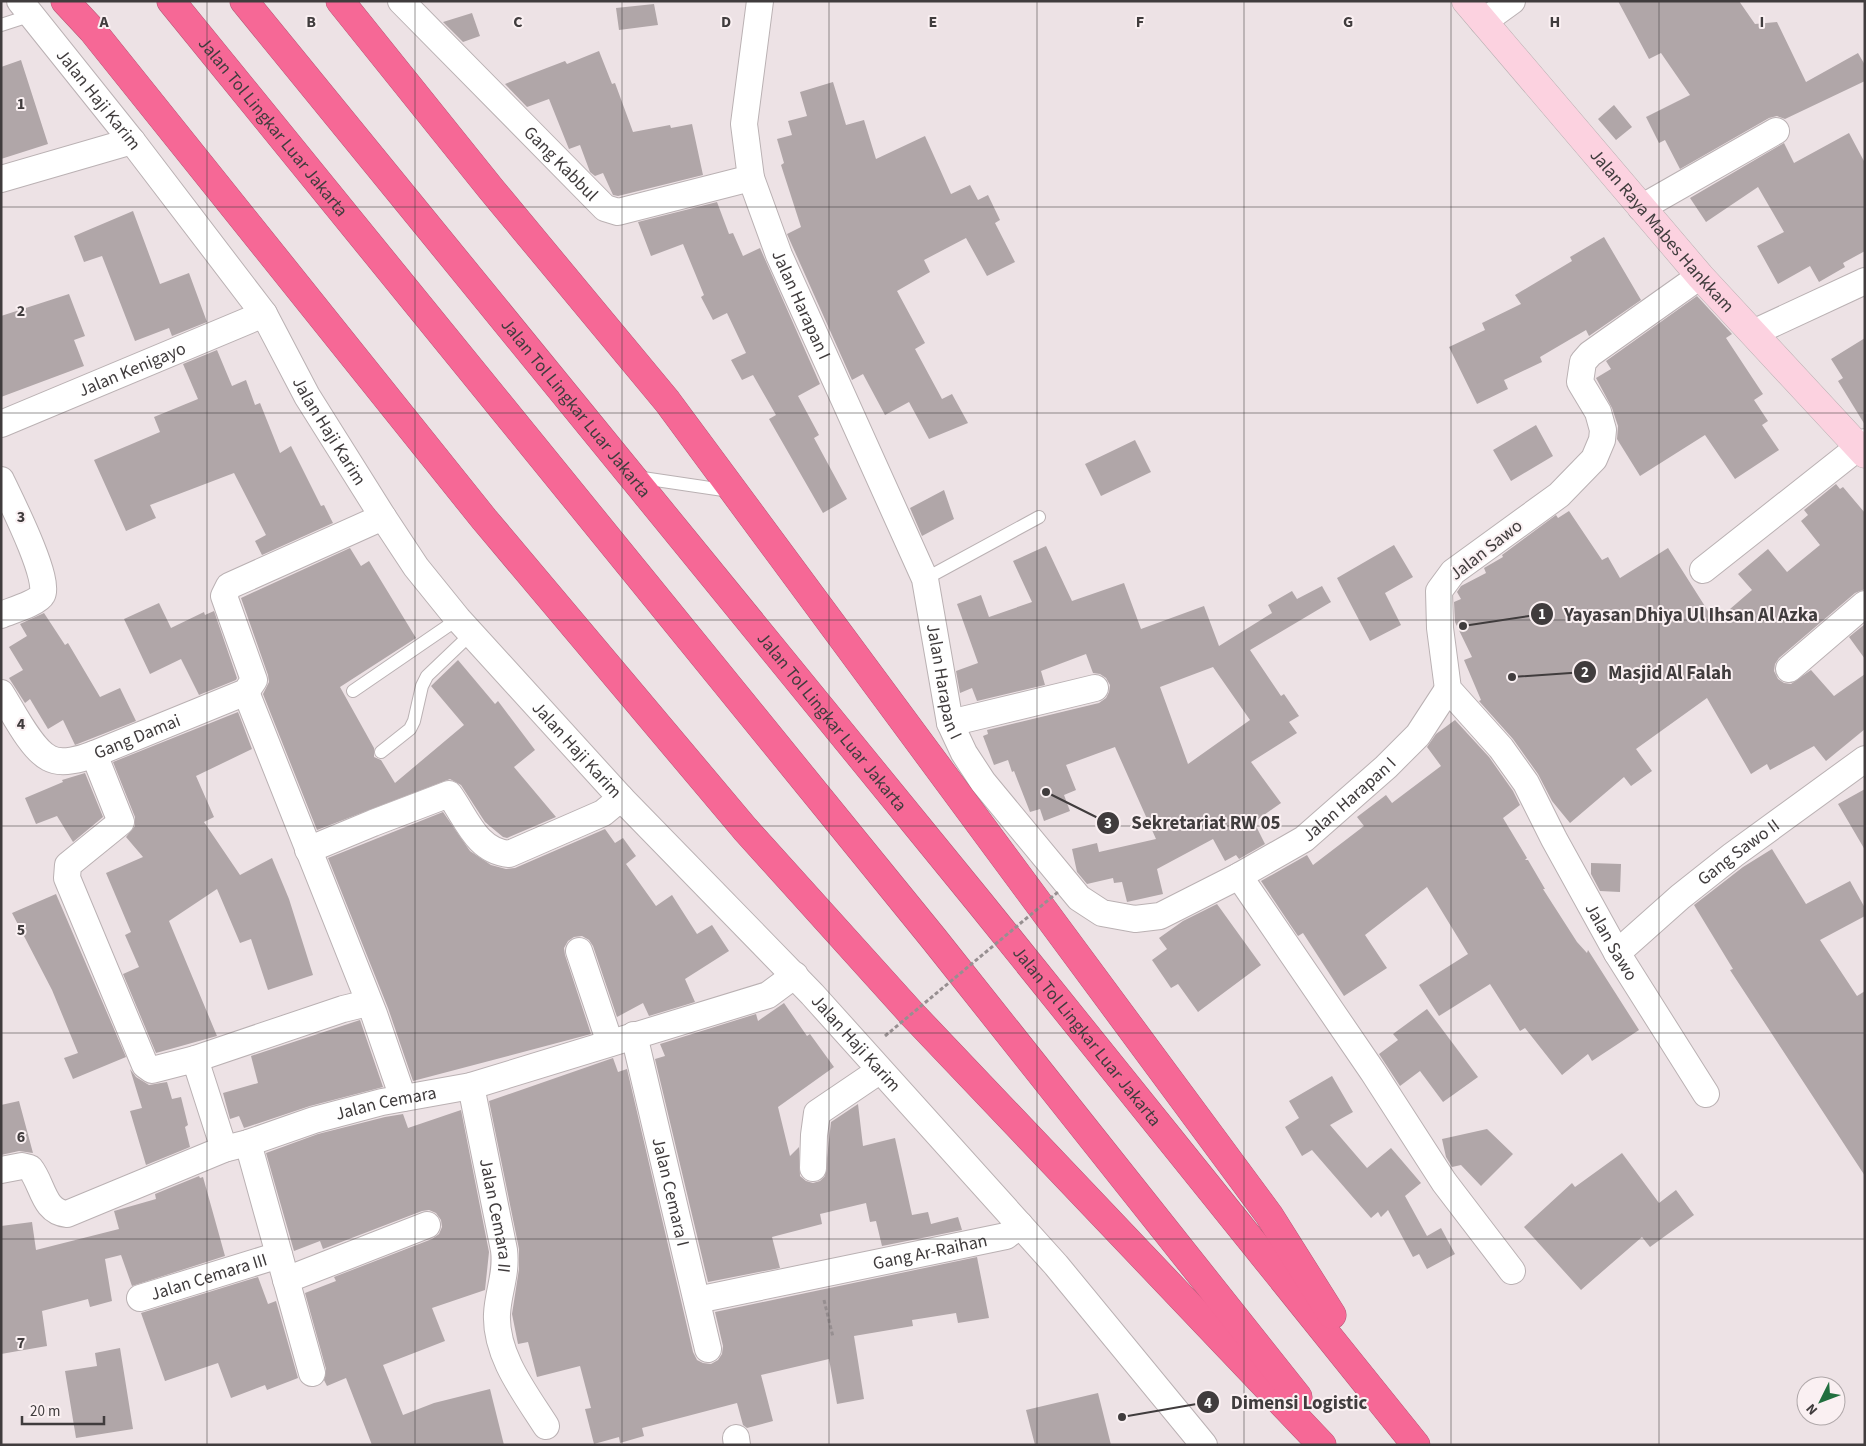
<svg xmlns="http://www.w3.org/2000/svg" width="1866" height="1446" viewBox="0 0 1866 1446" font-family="'Source Sans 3',sans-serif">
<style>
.building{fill:#b0a6a8;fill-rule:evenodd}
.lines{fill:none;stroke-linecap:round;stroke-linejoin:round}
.service-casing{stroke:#bab1b3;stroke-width:14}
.minor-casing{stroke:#bab1b3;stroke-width:28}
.secondary-casing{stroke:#bab1b3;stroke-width:29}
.motorway-casing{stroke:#b65977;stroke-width:29}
.path{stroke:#978f91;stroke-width:3;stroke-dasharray:4 2.5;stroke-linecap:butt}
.service{stroke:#fff;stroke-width:12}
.minor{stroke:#fff;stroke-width:26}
.secondary{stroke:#fcd2e0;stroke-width:28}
.motorway{stroke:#f66896;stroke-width:28}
.path-bridge{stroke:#978f91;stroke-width:3;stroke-dasharray:4 2.5;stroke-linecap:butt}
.grid{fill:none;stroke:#403c3d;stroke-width:1;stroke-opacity:0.55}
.labels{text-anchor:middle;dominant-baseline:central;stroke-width:4;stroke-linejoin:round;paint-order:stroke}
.street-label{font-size:18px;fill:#403c3d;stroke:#faf0f2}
.grid-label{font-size:16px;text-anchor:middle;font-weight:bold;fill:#403c3d;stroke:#faf0f2;stroke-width:4;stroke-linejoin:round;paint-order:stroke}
.leader{fill:none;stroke:#403c3d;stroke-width:2}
.callout-dot{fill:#403c3d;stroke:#faf0f2;stroke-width:2}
.mark-label{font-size:15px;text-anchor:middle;font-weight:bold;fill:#fff}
.callout-label{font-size:19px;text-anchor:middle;font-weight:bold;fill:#403c3d;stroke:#faf0f2;stroke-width:4;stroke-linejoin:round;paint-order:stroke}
</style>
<rect width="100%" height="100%" fill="#ede2e5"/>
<path class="building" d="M1618 1H1739L1755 24 1777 22 1806 82 1858 53 1865 65V81L1785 119 1777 116 1769 118 1680 169 1665 140 1659 143 1646 117 1690 95 1661 53 1649 59Z
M654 4 658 25 619 30 616 8Z
M472 13 480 36 463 42 443 22Z
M599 51 612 84 615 83 633 132 670 125 671 128 692 124 703 175 618 196 613 195 603 173 595 176 590 172 580 145 569 149 549 99 527 107 505 84 565 61 567 64Z
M21 60 48 144 1 159V67Z
M833 82 846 125 864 120 876 159 925 136 951 194 970 185 978 200 988 195 1000 220 995 223 1015 262 987 276 966 238 924 260 930 272 897 291 925 343 915 349 942 399 952 394 968 423 929 439 909 402 885 415 863 374 852 380 787 234 801 227 781 165 784 163 777 139 792 135 788 121 807 116 800 92Z
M1614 105 1632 127 1616 140 1598 119Z
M1849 133 1865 163V251L1843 263 1845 267 1819 282 1810 266 1778 284 1757 246 1784 232 1758 187 1706 222 1690 198 1784 143 1794 163Z
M717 202 729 234 733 233 743 256 760 248 820 384 798 396 819 435 814 438 847 499 823 513 769 419 776 415 753 375 742 380 731 360 746 353 727 313 713 320 701 297 704 295 683 244 651 256 638 222Z
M133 211 160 284 189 273 207 322 172 336 169 328 135 341 102 256 84 262 74 236Z
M1604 237 1641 300 1589 336 1586 330 1540 357 1542 362 1504 380 1508 389 1477 404 1449 347 1485 330 1482 323 1521 304 1515 295 1572 261 1570 257Z
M69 294 85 336 74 340 84 366 1 397V316Z
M1697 296 1732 334 1726 338 1763 394 1754 400 1768 421 1762 425 1779 450 1735 479 1705 435 1640 476 1617 439 1618 426 1612 408 1596 378 1611 369 1606 361Z
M1865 338V425L1838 381 1843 378 1831 359Z
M217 350 232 386 246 380 255 405 260 403 280 453 291 446 321 506 324 505 333 523 262 555 255 541 266 535 234 473 150 505 156 518 126 531 94 460 160 432 154 417 198 399 183 364Z
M1536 425 1553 456 1511 481 1493 450Z
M1135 440 1151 472 1101 496 1085 464Z
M1836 484 1840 489 1843 487 1865 513V589L1855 593 1779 658 1775 664 1774 671 1778 679 1784 683 1791 684 1811 670 1834 696 1865 674V729L1826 761 1814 746 1770 770 1767 764 1751 774 1707 698 1636 749 1652 771 1631 786 1624 777 1570 823 1552 801 1538 774 1513 739 1479 701 1481 700 1464 660 1472 657 1455 622 1454 602 1461 599 1457 592 1461 586 1486 573 1484 568 1503 557 1502 555 1556 515 1558 518 1569 511 1602 560 1608 557 1620 578 1668 548 1715 622 1752 590 1738 574 1768 549 1787 572 1820 545 1801 521 1808 515 1804 510Z
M944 490 954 519 922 536 910 508Z
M1394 545 1413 577 1385 593 1401 625 1370 641 1337 578Z
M1046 546 1072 601 1124 583 1141 629 1204 606 1219 646 1272 613 1268 605 1292 591 1297 599 1322 586 1331 602 1250 650 1281 696 1284 694 1299 716 1289 722 1297 733 1251 762 1281 803 1254 822 1265 844 1239 859 1236 855 1225 861 1213 839 1157 869 1163 894 1127 902 1122 882 1114 883 1113 878 1087 884 1077 872 1072 849 1097 843 1099 852 1156 839 1115 747 1066 765 1076 790 1064 795 1070 811 1044 821 1040 809 1030 812 1014 771 1012 772 1008 760 994 765 983 736 988 734 987 730 1099 703 1106 698 1109 692 1110 685 1106 678 1100 674 1093 673 1086 654 1041 671 1045 685 977 701 972 688 960 693 956 671 978 663 957 604 981 595 989 617 1032 602 1013 561ZM1213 667 1250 720 1188 764 1160 687Z
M350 548 361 566 369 561 416 638 340 687 374 748V757L381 760 395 783 464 725 431 686 458 660 495 704 498 701 535 750 514 767 556 817 507 838 503 837 485 822 461 785 450 779 317 830 263 694 269 682 268 675 241 598Z
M159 603 171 628 204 612 205 615 214 611 237 678 236 680 199 695 181 659 150 674 124 619Z
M44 613 65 645 68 643 100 697 120 688 136 721 75 745 63 720 48 729 30 699 25 703 9 678 23 670 9 647 27 636 20 624Z
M1865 624V659L1849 637Z
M238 712 252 749 196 776 214 817 204 822 240 875 272 858 289 899 313 975 268 990 251 939 240 943 217 889 169 921 217 1036 156 1053 123 974 139 967 125 935 131 932 106 873 143 857 126 837 135 826V817L113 762Z
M1455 720 1489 757 1513 791 1520 805 1503 818 1527 858 1525 860H1528L1545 889H1543L1577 942 1587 953 1588 950 1639 1030 1592 1061 1588 1054 1562 1075 1525 1028 1520 1031 1490 984 1439 1016 1419 985 1468 954 1427 887 1365 935 1387 968 1344 996 1303 933 1298 936 1261 881 1307 855 1313 865 1364 826 1357 817 1386 795 1392 803 1441 766 1427 747 1436 734Z
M85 773 103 817 73 842 57 816 36 824 25 798 63 782 62 780Z
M1865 789V850L1838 804Z
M443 812 470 851 491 865 506 869 515 868 605 829 615 843 623 838 636 856 626 864 656 906 672 895 697 934 712 925 729 951 685 979 695 1002 649 1016 643 1003 617 1017 593 946 589 940 582 936 574 937 568 941 564 948 565 955 591 1034 413 1081 388 1008 328 858Z
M1772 849 1806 904 1850 881 1865 908V916L1820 940 1857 996 1865 991V1176L1730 970 1733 969 1694 905 1743 867Z
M1591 863 1621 864 1620 892 1600 891 1591 874Z
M56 894 126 1057 73 1079 64 1058 78 1053 52 990 12 913Z
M1217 904 1261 965 1198 1012 1178 984 1171 988 1152 960 1167 949 1159 938 1183 921Z
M784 1003 807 1036 810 1034 834 1067 778 1107 790 1156 799 1147 800 1176 806 1181 813 1183 820 1181 825 1176 831 1122 858 1104 863 1146 895 1138 912 1215 928 1212 931 1224 958 1217 962 1230 882 1246 876 1221 870 1222 866 1203 820 1214 822 1224 772 1237 780 1268 708 1282 655 1059 665 1056 660 1044 756 1014 758 1021Z
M1427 1009 1478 1077 1443 1102 1420 1071 1400 1086 1379 1054 1398 1040 1393 1034Z
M360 1020 383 1087 310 1106 244 1128 239 1116 230 1119 223 1093 258 1083 251 1056Z
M613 1058 618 1072 627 1069 693 1352 697 1360 703 1363 711 1364 718 1360 722 1354 723 1346 715 1312 977 1257 989 1318 958 1323 956 1313 912 1320 913 1326 854 1336 864 1399 837 1404 829 1359 761 1375 773 1421 747 1428 743 1425 737 1403 642 1428 644 1436 620 1443 619 1437 594 1444 585 1409 591 1408 580 1366 537 1377 528 1342 518 1344 512 1314 519 1269V1249L489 1101Z
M130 1069 136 1077 149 1085 167 1082 172 1099 181 1097 188 1125 185 1127 190 1147 146 1165 130 1111 142 1108Z
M1332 1076 1353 1112 1330 1125 1367 1168 1391 1148 1421 1183 1405 1196 1427 1236 1441 1228 1455 1254 1427 1269 1419 1254 1413 1257 1388 1210 1381 1217 1378 1212 1371 1218 1312 1150 1302 1156 1285 1127 1299 1118 1289 1101Z
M19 1101 33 1153 19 1151 1 1155V1105Z
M461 1110 489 1252 485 1290 432 1308 445 1341 383 1365 403 1415 434 1403 490 1389 504 1445H372L346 1378 327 1386 324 1380 326 1369 305 1293 336 1281 334 1277 432 1239 439 1234 442 1227 441 1220 436 1213 429 1210 422 1211 323 1249 320 1241 294 1251 266 1153 318 1134 385 1117 403 1114 408 1128Z
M1487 1129 1513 1154 1481 1186 1461 1165 1452 1167 1446 1157 1442 1139Z
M1622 1153 1659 1203 1676 1190 1694 1215 1650 1247 1642 1237 1581 1290 1524 1227 1572 1183 1575 1187Z
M199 1176 200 1178 203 1177 225 1256 132 1286 121 1255 105 1259 112 1301 90 1307 88 1299 42 1311 47 1346 1 1354V1226L32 1222 36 1250 119 1229 114 1211 156 1199 155 1194Z
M258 1277 268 1304 276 1301 298 1378 267 1390 265 1385 231 1398 218 1363 165 1381 141 1313Z
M120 1348 133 1429 76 1438 65 1371 97 1366 95 1353Z
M1098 1393 1111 1445H1035L1026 1410Z"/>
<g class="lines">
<g class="service-casing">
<path id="service" d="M1 25 32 15
M636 477 730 491
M925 579 1039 517
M353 691 458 619
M381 752 410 729 414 721 422 686 427 676 471 634"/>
</g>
<g class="minor-casing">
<g id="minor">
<path id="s1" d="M20 1 132 141 264 314 307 396 383 517 416 567 458 619 621 798 812 994 1056 1265 1204 1445"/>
<path id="s2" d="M401 1 605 208 618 212 751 178"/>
<path id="s3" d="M760 1 744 124 751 178 779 255 925 579 950 723 964 753 983 782 1079 898 1102 913 1135 919 1160 916 1239 876 1304 839 1386 767 1418 735 1448 689"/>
<path d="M1483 22 1512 1"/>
<path d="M1 179 132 141"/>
<path d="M1641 208 1776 131"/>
<path id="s4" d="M1700 276 1590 354 1583 362 1580 382 1598 412 1603 430 1602 440 1594 459 1559 495 1453 572 1439 591 1440 628 1448 689 1501 748 1526 783 1554 839 1617 953 1706 1094"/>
<path d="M1753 333 1865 281"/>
<path id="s5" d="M1 424 264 314"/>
<path d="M1 480C10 499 51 580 42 595 38 603 10 611 1 615"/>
<path d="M1703 570 1865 442"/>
<path d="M1789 669 1865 604"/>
<path d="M246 692 374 1014 403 1098"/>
<path d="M1 693C12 710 31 749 49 758 61 765 82 759 94 754"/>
<path d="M950 723 1095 688"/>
<path d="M308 850 373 823 449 794C466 817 476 851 509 854L603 813 621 798"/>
<path d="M1239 876 1373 1072 1444 1182 1512 1271"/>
<path d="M579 951 610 1043"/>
<path id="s6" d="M1617 953 1680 897 1733 855 1865 759"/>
<path id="s7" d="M634 1035 708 1349"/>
<path d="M195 1059 343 1009 368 1003"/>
<path id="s8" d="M471 1086 504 1250C507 1274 498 1292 497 1314 495 1355 525 1393 546 1426"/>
<path d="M248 1143 312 1373"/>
<path id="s9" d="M224 1149 195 1059 152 1070 145 1065 67 878 68 865 121 822 94 754 246 692 254 680 224 596 229 586 383 517"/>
<path d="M813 1168 814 1135 817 1113 879 1071"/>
<path id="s10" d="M1 1170 22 1166 30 1168C43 1184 43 1212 67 1214L224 1149 248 1143 314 1120 382 1102 471 1086 768 995 795 975"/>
<path d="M286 1280 427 1225"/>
<path id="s11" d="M140 1298 279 1255"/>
<path id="s12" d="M697 1300 1006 1236 1020 1225"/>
<path d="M736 1438 737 1445"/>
</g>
</g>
<g class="secondary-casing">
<g id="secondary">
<path id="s13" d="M1466 1 1700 276 1865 454"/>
</g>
</g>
<g class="motorway-casing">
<g id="motorway">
<path d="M65 1 92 30 484 519 745 829 911 1013 1322 1445"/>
<path id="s14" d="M171 1 934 939 1298 1397"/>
<path id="s15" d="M244 1 980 903 1416 1445"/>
<path d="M340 1 491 189 667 401 1269 1215 1332 1315"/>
</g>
</g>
<path class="path" d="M824 1300 833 1337"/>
<use href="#service" class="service"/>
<use href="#minor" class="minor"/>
<use href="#secondary" class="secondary"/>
<use href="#motorway" class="motorway"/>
<path class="path-bridge" d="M885 1036 1058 892"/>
</g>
<path class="grid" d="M207 1V1445M415 1V1445M622 1V1445M829 1V1445M1037 1V1445M1244 1V1445M1451 1V1445M1659 1V1445M1 207H1865M1 413H1865M1 620H1865M1 826H1865M1 1033H1865M1 1239H1865"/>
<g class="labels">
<g class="street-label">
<text stroke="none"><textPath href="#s1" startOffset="126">Jalan Haji Karim</textPath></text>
<text stroke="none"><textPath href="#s14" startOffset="162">Jalan Tol Lingkar Luar Jakarta</textPath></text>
<text stroke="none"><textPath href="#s2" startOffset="228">Gang Kabbul</textPath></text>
<text stroke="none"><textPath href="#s13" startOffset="302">Jalan Raya Mabes Hankkam</textPath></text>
<text stroke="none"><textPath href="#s3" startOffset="315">Jalan Harapan I</textPath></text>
<text stroke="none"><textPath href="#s5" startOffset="142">Jalan Kenigayo</textPath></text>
<text stroke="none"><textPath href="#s15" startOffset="525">Jalan Tol Lingkar Luar Jakarta</textPath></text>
<text stroke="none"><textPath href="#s1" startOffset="531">Jalan Haji Karim</textPath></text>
<text transform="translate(1486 550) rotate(-38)">Jalan Sawo</text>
<text stroke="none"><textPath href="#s3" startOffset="720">Jalan Harapan I</textPath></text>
<text stroke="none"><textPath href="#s15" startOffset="930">Jalan Tol Lingkar Luar Jakarta</textPath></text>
<text stroke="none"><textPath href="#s9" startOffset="551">Gang Damai</textPath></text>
<text stroke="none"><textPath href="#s1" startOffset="936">Jalan Haji Karim</textPath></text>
<text stroke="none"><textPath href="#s3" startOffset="1290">Jalan Harapan I</textPath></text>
<text stroke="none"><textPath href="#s6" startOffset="158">Gang Sawo II</textPath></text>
<text stroke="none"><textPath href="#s4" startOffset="856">Jalan Sawo</textPath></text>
<text stroke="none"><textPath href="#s15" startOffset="1335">Jalan Tol Lingkar Luar Jakarta</textPath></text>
<text stroke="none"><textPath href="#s1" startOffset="1341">Jalan Haji Karim</textPath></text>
<text stroke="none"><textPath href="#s10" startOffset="430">Jalan Cemara</textPath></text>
<text stroke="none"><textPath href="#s7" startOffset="161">Jalan Cemara I</textPath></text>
<text stroke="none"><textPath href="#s8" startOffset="132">Jalan Cemara II</textPath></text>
<text stroke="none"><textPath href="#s12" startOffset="238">Gang Ar-Raihan</textPath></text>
<text stroke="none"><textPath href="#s11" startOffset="72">Jalan Cemara III</textPath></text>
</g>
</g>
<g class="grid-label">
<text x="104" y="27">A</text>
<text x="311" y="27">B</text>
<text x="518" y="27">C</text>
<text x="726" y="27">D</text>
<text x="933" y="27">E</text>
<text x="1140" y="27">F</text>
<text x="1348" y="27">G</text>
<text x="1555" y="27">H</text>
<text x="1762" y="27">I</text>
<text x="21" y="109">1</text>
<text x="21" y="316">2</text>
<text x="21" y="522">3</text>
<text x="21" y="729">4</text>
<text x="21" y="935">5</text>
<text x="21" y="1142">6</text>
<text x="21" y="1348">7</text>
</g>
<path class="leader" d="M1463 626L1542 614M1512 677L1585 672M1046 792L1108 823M1122 1417L1208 1402"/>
<g class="callout-dot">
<circle cx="1463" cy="626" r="5"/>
<circle cx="1512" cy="677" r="5"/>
<circle cx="1046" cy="792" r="5"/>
<circle cx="1122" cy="1417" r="5"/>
<circle cx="1542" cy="614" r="12"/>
<circle cx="1585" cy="672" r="12"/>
<circle cx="1108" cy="823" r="12"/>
<circle cx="1208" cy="1402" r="12"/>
</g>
<g class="mark-label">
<text x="1542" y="619">1</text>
<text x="1585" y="677">2</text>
<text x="1108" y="828">3</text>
<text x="1208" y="1408">4</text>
</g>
<g class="callout-label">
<text x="1691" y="621">Yayasan Dhiya Ul Ihsan Al Azka</text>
<text x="1670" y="679">Masjid Al Falah</text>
<text x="1206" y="829">Sekretariat RW 05</text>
<text x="1299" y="1409">Dimensi Logistic</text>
</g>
<rect width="1866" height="1446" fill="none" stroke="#403c3d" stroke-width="5"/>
<g transform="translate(1821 1401) rotate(228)"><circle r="24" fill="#faf0f2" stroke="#b0a8aa"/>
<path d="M0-4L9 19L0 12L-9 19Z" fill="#216f3f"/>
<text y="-8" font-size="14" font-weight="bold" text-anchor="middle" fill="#403c3d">N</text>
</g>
<path d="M22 1416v8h82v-8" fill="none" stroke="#403c3d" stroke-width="2.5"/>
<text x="30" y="1416" font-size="15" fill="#403c3d" stroke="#faf0f2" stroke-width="4" paint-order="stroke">20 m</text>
</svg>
